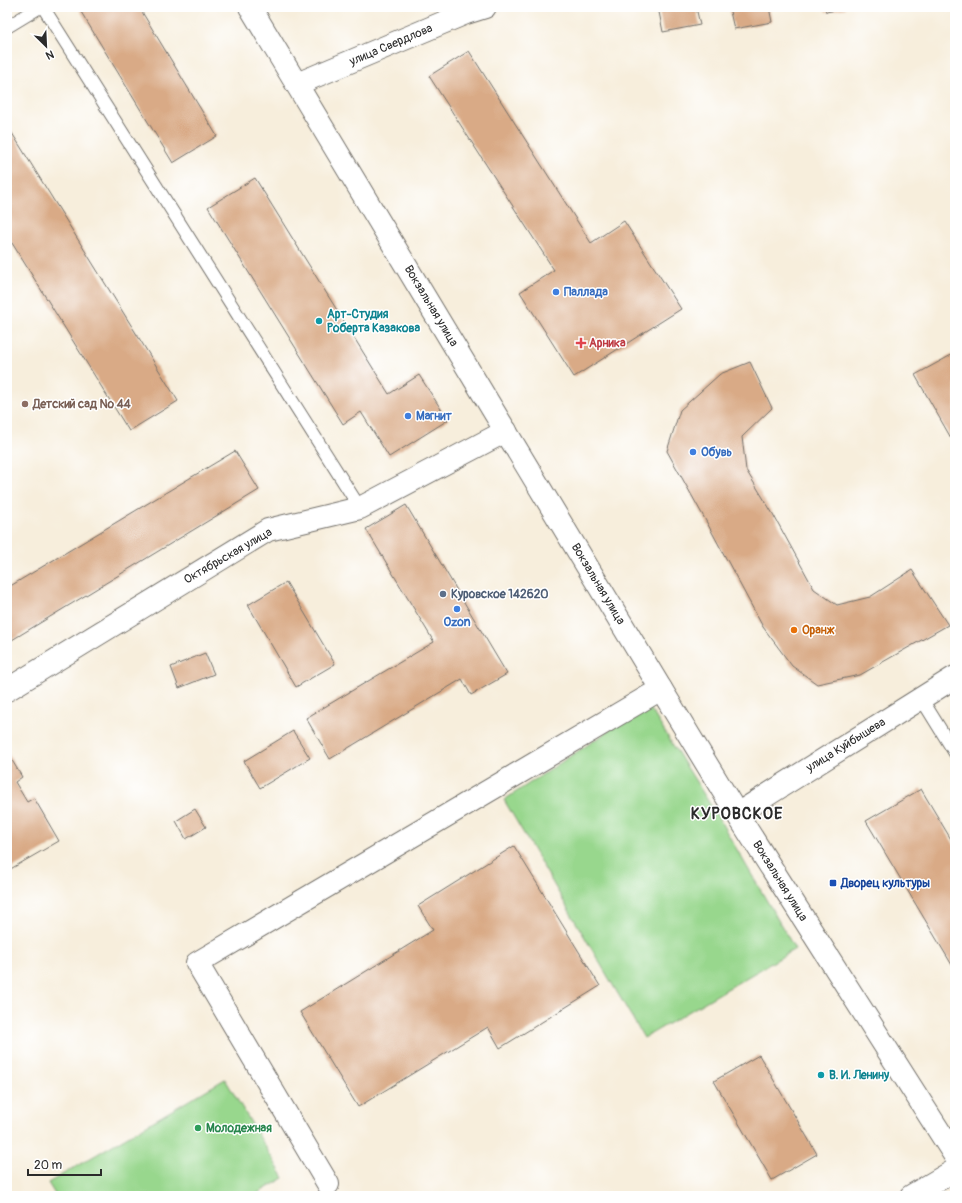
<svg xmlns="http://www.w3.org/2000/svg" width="962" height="1203" viewBox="0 0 962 1203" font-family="Pangolin,sans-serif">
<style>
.green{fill:#98d78d;stroke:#62815c}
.building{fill:#d9aa86}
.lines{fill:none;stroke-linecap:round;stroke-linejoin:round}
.service-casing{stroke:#726f69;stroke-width:14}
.minor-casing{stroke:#726f69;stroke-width:24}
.tertiary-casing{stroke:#726f69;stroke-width:24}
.service{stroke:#fff;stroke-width:12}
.minor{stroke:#fff;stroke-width:22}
.tertiary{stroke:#fff;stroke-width:22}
.shop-dot{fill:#3f7fe0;stroke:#fff;stroke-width:1.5}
.culture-dot{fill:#0f9aa8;stroke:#fff;stroke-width:1.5}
.health-dot{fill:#e0444e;stroke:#fff;stroke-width:1.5}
.education-dot{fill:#8d6e63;stroke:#fff;stroke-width:1.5}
.service-dot{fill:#5c6f8a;stroke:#fff;stroke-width:1.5}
.food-dot{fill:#e8710a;stroke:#fff;stroke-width:1.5}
.transit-dot{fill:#1a4fb4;stroke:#fff;stroke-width:1.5}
.leisure-dot{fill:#2e9e5b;stroke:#fff;stroke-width:1.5}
.labels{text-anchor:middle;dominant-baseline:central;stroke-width:3;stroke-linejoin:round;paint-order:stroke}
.street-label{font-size:12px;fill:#2b2b2b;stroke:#fff}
.shop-label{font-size:12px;font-weight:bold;fill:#366cbe;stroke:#fff;text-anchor:start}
.culture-label{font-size:12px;font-weight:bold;fill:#0d838f;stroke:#fff;text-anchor:start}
.health-label{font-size:12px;font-weight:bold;fill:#be3a42;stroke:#fff;text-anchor:start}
.education-label{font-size:12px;font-weight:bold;fill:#785e54;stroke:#fff;text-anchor:start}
.service-label{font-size:12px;font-weight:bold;fill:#4e5e75;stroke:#fff;text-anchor:start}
.food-label{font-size:12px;font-weight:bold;fill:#c56008;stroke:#fff;text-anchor:start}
.transit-label{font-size:12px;font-weight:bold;fill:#164399;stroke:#fff;text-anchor:start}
.leisure-label{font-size:12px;font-weight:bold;fill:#27864d;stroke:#fff;text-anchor:start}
.district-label{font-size:16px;font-weight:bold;letter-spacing:1px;fill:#2b2b2b;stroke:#fff}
</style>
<rect width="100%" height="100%" fill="#fff"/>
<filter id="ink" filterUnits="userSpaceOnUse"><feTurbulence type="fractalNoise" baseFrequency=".025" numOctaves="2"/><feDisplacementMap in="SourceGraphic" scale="8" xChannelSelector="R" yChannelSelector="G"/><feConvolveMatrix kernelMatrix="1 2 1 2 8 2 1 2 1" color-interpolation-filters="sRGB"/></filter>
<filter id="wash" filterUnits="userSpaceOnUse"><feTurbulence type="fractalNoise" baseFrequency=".012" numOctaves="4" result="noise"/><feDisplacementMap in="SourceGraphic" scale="16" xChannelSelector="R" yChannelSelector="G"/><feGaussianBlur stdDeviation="0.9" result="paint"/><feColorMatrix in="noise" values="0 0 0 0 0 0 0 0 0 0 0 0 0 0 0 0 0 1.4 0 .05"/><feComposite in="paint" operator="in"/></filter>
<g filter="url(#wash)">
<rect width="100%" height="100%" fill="#f7eedc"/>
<path class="green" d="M648 705 715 812 795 949 644 1038 504 800Z
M225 1079 284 1178 253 1196H56L48 1183Z"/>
<g id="blocks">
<path class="building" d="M78 7H139L217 136 173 163Z
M658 7H696L700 25 663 32Z
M729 7H769L772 22 734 29Z
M825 7H846V8L826 12Z
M469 51 591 243 624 221 681 309 574 377 520 292 554 270 429 76Z
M7 125 178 401 129 431 7 235Z
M255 178 389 394 419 375 448 420 389 457 361 412 343 424 208 207Z
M955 353V435L951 438 915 375Z
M750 362 772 408 742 437 746 470 773 514 814 589 837 605 870 597 912 570 948 625 860 675 817 684 792 666 763 627 706 521 667 451 680 410 720 374Z
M235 451 259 490 7 643V588Z
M406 505 507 674 471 695 462 679 330 759 306 718 434 642 366 529Z
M286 582 335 664 296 687 248 605Z
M205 653 214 674 179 688 171 667Z
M293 731 310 758 260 788 244 761Z
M7 752 22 777 15 782 27 802 34 798 59 841 7 871Z
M921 789 955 846V970L866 821Z
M195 809 206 827 186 839 176 821Z
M514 846 600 986 500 1048 488 1027 358 1107 300 1012 433 930 418 906Z
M759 1055 817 1154 772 1180 714 1081Z"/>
</g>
</g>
<g filter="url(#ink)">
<use href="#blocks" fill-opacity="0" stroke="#726f69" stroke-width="1"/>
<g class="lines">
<g class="service-casing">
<path id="service" d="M43 7 360 508
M7 27 40 7
M921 698 955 753"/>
</g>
<g class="minor-casing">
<path id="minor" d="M297 84 466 13 485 7
M7 690 268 530 360 508 506 431
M737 814 955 677
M328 1184 197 963 661 689
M911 1196 955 1170"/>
</g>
<g class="tertiary-casing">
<path id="tertiary" d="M250 7 661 689 737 814 955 1156"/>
</g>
<use href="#service" class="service"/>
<use href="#minor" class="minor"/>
<use href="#tertiary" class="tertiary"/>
</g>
</g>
<g class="shop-dot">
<circle cx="556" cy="292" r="4"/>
<circle cx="408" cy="416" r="4"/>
<circle cx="693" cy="452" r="4"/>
<circle cx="457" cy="609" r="4"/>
</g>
<g class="culture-dot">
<circle cx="319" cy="321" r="4"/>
<circle cx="821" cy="1075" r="4"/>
</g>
<path class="health-dot" d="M579 337h4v4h4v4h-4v4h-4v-4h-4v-4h4z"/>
<circle class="education-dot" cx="25" cy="404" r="4"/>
<circle class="service-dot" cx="443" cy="594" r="4"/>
<circle class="food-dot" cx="794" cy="630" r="4"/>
<rect class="transit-dot" x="829" y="879" width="8" height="8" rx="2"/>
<circle class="leisure-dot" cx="198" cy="1128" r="4"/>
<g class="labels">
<g class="street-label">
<text transform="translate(391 45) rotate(-23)">улица Свердлова</text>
<text transform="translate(431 306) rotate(59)">Вокзальная улица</text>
<text transform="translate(228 556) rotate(-30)">Октябрьская улица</text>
<text transform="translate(598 584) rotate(59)">Вокзальная улица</text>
<text transform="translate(846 745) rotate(-32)">улица Куйбышева</text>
<text transform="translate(780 881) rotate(58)">Вокзальная улица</text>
</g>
<g class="shop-label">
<text x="564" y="292">Паллада</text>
<text x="416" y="416">Магнит</text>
<text x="701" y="452">Обувь</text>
<text x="457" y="622" text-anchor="middle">Ozon</text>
</g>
<g class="culture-label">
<text x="327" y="314">Арт-Студия<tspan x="327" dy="14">Роберта Казакова</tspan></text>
<text x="829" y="1075">В. И. Ленину</text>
</g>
<g class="health-label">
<text x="589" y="343">Арника</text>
</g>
<g class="education-label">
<text x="33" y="404">Детский сад № 44</text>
</g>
<g class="service-label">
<text x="451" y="594">Куровское 142620</text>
</g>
<g class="food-label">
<text x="802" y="630">Оранж</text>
</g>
<g class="transit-label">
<text x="841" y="883">Дворец культуры</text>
</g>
<g class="leisure-label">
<text x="206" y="1128">Молодежная</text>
</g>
<g class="district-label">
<text x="737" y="814">КУРОВСКОЕ</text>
</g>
</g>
<rect width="962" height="1203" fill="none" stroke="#fff" stroke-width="24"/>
<g transform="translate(46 46) rotate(156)" stroke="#ffffff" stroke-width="3" paint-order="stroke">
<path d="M0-3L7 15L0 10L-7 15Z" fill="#2b2b2b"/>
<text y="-6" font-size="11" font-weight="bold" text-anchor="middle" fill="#2b2b2b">N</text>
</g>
<path d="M28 1169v6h73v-6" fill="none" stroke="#2b2b2b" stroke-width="2"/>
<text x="34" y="1169" font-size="12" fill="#2b2b2b" stroke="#ffffff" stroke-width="3" paint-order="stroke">20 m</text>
</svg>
